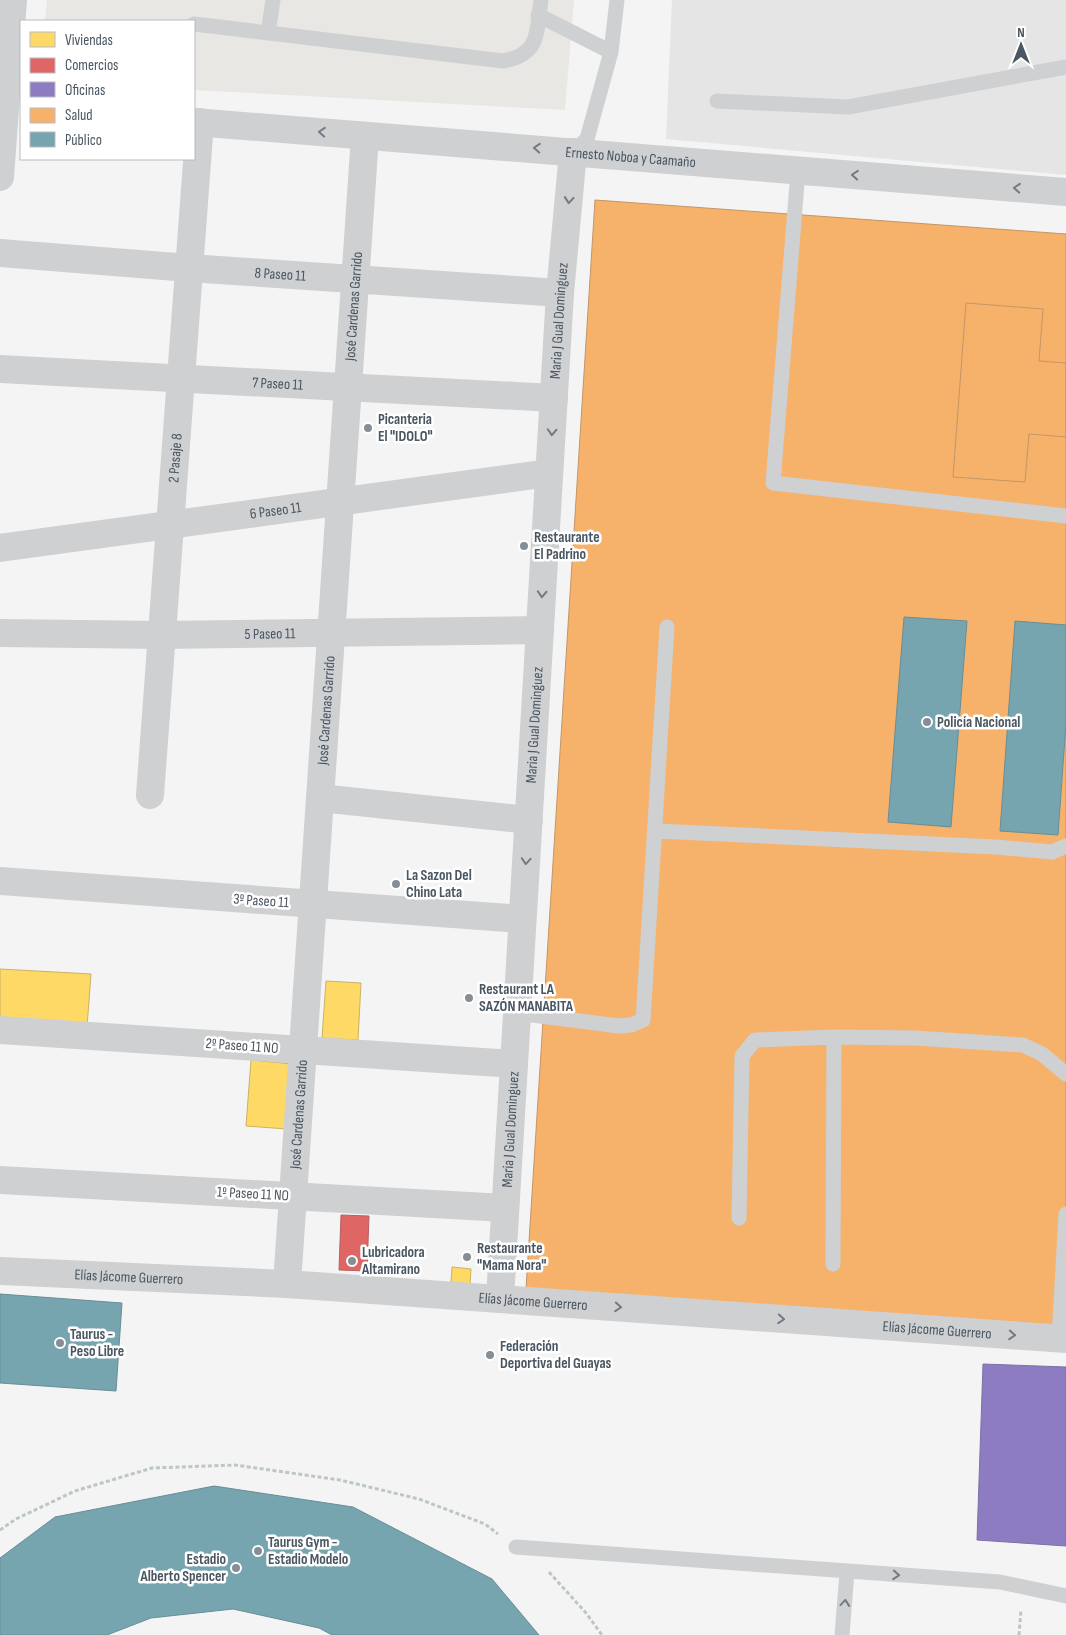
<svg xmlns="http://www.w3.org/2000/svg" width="1066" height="1635" viewBox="0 0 1066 1635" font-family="'Sofia Sans Condensed',sans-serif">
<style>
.commercial{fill:#e8e7e3}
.education{fill:#e6e5e6}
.homes{fill:#ffd966;stroke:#c9b264}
.shops{fill:#e06666;stroke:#b36164}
.offices{fill:#8e7cc3;stroke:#7a71a6}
.health{fill:#f6b26b;stroke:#c29668}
.public{fill:#76a5af;stroke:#698d98}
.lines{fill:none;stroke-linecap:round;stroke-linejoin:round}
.path{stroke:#bcc7c4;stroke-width:3;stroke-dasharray:4 2.5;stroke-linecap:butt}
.service{stroke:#ced0d2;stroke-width:15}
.minor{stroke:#ced0d2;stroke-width:28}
.oneway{stroke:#727b83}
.poi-dot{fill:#868d94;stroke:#fff;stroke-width:2}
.labels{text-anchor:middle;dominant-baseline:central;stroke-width:5;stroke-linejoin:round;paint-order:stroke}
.street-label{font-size:15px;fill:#4a5661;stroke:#fff}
.poi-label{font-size:15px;font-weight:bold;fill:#4a5661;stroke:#fff;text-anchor:start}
</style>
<rect width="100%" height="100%" fill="#f4f4f4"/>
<path class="commercial" d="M47 0H574L565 110 194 90V21H45Z"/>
<path class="education" d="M672 0H1066V175L666 139Z"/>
<path class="homes" d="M0 969 91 974 87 1027 0 1022Z
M326 981 361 983 358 1040 322 1038Z
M251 1060 292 1064 287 1129 246 1126Z
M452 1267 471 1269 470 1284 451 1282Z"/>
<path class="shops" d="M341 1215 369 1216 367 1271 339 1270Z"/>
<path class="offices" d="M983 1364 1066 1367V1546L977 1540Z"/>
<path class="health" d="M595 200 1066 234V1328L526 1289Z
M966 303 1043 309 1039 361 1066 363V437L1029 434 1025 482 953 477Z"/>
<path class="public" d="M904 617 967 621 951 827 888 822Z
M1015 621 1066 625V723L1058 835 1000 831Z
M0 1294 122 1303 116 1391 0 1383Z
M214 1486 353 1507 492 1579 539 1635H332L319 1628 233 1609 151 1618 107 1635H0V1558L55 1517Z"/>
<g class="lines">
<path class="path" d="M0 1530 16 1519 75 1491 152 1468 235 1465 340 1480 419 1499 485 1524 498 1534
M549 1572 586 1613 602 1635
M1019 1635 1021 1610"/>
<path class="service" d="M538 15 611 52
M194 24 503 61C541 54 536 33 541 0
M268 33 273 0
M717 101 848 107 1066 67
M573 152 587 139 611 52 617 0
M798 171 773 483 1066 516
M656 831 996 847 1052 852 1066 846
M517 1013 619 1026 631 1025 643 1020 667 627
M739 1218 742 1056 755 1040 834 1037
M833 1264 834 1037 915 1038 1023 1045 1042 1054 1066 1074
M1059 1338 1066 1214
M516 1547 1000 1582 1066 1596
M842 1635 847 1572"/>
<g class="minor">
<path id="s1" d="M194 122 1066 192"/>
<path d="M0 177 13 0"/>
<path id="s2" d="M0 253 189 268 560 293"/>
<path id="s3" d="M0 369 554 398"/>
<path id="s4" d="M0 548 549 473"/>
<path id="s5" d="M0 633 162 635 540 630"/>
<path id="s6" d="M150 795 200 122"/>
<path d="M320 798 529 820"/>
<path d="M0 881 522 919"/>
<path d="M0 1030 514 1064"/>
<path d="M0 1180 505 1208"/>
<path id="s7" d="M0 1271 287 1284 1066 1339"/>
<path id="s8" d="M287 1284 365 136"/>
<path id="s9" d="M500 1299 560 293 573 152"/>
</g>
</g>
<defs><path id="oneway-chevron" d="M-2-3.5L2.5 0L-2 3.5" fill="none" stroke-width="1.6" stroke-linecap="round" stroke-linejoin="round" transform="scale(1.25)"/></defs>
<g class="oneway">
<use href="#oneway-chevron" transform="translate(322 132) rotate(-175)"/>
<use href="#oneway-chevron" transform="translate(537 148) rotate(-176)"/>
<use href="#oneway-chevron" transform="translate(855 175) rotate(-175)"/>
<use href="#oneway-chevron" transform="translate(1017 188) rotate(-175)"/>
<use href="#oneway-chevron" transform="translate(569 200) rotate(95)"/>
<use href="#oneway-chevron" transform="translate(552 432) rotate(93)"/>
<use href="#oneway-chevron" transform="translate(542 594) rotate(93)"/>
<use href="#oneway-chevron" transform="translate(526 861) rotate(94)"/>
<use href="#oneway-chevron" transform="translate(618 1307) rotate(4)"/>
<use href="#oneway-chevron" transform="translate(781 1319) rotate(4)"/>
<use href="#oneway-chevron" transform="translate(1012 1335) rotate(4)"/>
<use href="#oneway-chevron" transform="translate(896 1575) rotate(4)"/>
<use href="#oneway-chevron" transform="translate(845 1603) rotate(-85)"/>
</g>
<g class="poi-dot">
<circle cx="368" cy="428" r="5"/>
<circle cx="524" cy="546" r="5"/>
<circle cx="927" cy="722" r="5"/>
<circle cx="396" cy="884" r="5"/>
<circle cx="469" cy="998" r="5"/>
<circle cx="467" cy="1257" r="5"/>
<circle cx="352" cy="1261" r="5"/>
<circle cx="60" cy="1343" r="5"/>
<circle cx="490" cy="1355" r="5"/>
<circle cx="258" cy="1551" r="5"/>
<circle cx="236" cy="1568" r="5"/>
</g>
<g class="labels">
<g class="street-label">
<text stroke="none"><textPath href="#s1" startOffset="438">Ernesto Noboa y Caamaño</textPath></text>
<text stroke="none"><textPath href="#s2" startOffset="281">8 Paseo 11</textPath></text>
<text stroke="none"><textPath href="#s8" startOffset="980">José Cardenas Garrido</textPath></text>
<text stroke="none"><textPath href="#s9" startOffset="980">Maria J Gual Dominguez</textPath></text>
<text stroke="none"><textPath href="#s3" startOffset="278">7 Paseo 11</textPath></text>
<text stroke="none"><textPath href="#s6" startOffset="338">2 Pasaje 8</textPath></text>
<text stroke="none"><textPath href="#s4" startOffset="278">6 Paseo 11</textPath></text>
<text stroke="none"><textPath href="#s5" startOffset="270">5 Paseo 11</textPath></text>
<text stroke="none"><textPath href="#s8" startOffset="575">José Cardenas Garrido</textPath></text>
<text stroke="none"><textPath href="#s9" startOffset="575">Maria J Gual Dominguez</textPath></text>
<text transform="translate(261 901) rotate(4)">3º Paseo 11</text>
<text transform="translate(242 1046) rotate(4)">2º Paseo 11 NO</text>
<text stroke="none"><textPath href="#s8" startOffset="170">José Cardenas Garrido</textPath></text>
<text stroke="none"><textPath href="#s9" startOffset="170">Maria J Gual Dominguez</textPath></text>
<text transform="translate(253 1194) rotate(3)">1º Paseo 11 NO</text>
<text stroke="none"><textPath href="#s7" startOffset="129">Elías Jácome Guerrero</textPath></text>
<text stroke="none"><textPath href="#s7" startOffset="534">Elías Jácome Guerrero</textPath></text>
<text stroke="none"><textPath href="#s7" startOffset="939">Elías Jácome Guerrero</textPath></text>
</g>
<g class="poi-label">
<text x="378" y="419">Picanteria<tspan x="378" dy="17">El "IDOLO"</tspan></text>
<text x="534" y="537">Restaurante<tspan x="534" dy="17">El Padrino</tspan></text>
<text x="937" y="722">Policía Nacional</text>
<text x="406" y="875">La Sazon Del<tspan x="406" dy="17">Chino Lata</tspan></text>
<text x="479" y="989">Restaurant LA<tspan x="479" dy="17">SAZÓN MANABITA</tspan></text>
<text x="477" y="1248">Restaurante<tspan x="477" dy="17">"Mama Nora"</tspan></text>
<text x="362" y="1252">Lubricadora<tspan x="362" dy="17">Altamirano</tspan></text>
<text x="70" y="1334">Taurus -<tspan x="70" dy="17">Peso Libre</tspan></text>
<text x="500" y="1346">Federación<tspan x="500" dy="17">Deportiva del Guayas</tspan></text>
<text x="268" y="1542">Taurus Gym -<tspan x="268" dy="17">Estadio Modelo</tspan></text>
<text x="226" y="1559" text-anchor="end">Estadio<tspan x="226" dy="17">Alberto Spencer</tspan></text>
</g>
</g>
<rect x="20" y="20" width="175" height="140" fill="#ffffff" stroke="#b7bbc0"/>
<rect x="30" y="32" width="25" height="15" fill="#ffd966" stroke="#b7bbc0"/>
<text x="65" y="45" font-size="15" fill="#4a5661">Viviendas</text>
<rect x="30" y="58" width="25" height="15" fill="#e06666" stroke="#b7bbc0"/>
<text x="65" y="70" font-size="15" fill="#4a5661">Comercios</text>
<rect x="30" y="82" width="25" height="15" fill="#8e7cc3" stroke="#b7bbc0"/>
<text x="65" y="95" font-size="15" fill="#4a5661">Oficinas</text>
<rect x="30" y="108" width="25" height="15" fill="#f6b26b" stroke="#b7bbc0"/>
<text x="65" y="120" font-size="15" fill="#4a5661">Salud</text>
<rect x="30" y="132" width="25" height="15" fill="#76a5af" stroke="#b7bbc0"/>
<text x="65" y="145" font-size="15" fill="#4a5661">Público</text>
<g transform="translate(1021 45)" stroke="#ffffff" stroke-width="4" paint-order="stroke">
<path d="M0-4L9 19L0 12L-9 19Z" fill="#4a5661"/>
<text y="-8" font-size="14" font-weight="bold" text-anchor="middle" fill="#4a5661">N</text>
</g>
</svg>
